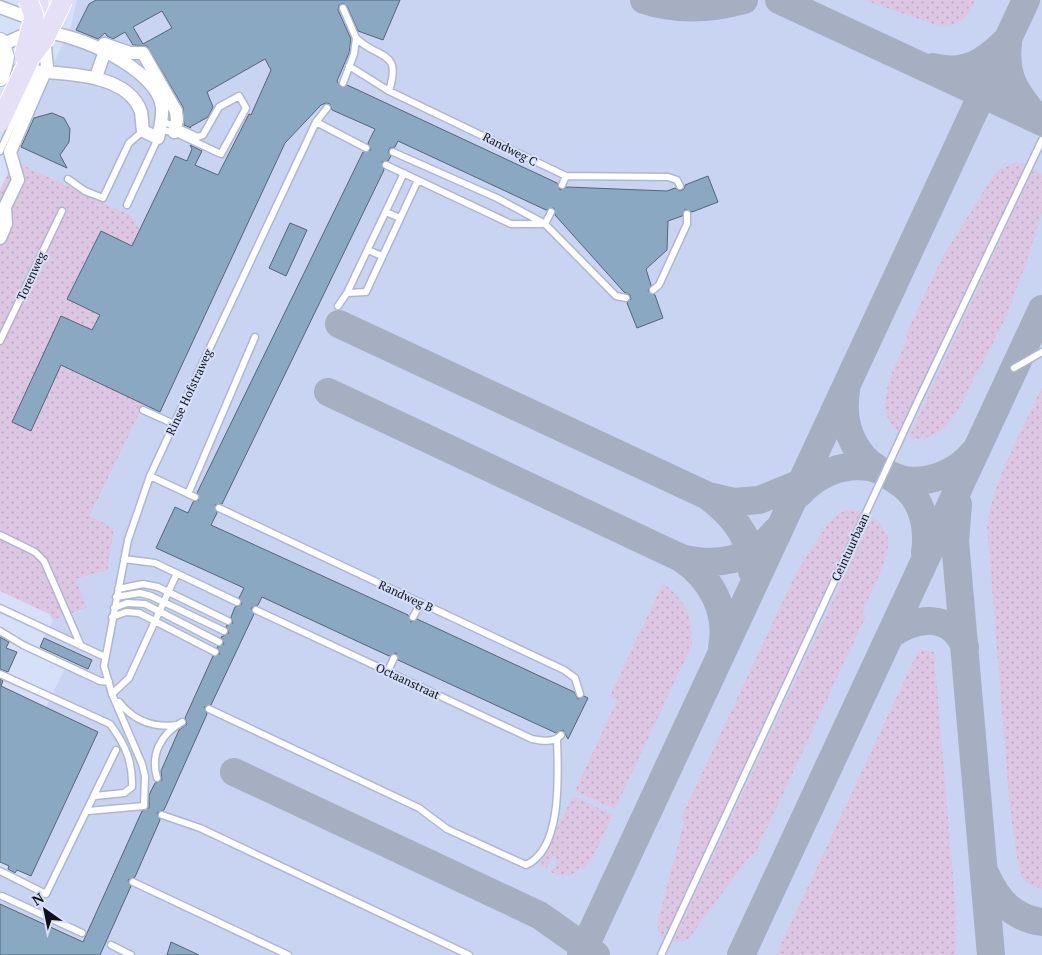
<svg xmlns="http://www.w3.org/2000/svg" width="1042" height="955" viewBox="0 0 1042 955" font-family="'PT Serif',serif">
<style>
.built{fill:#c9d4f3}
.grass{fill:url(#grass-dots)}
.lines{fill:none;stroke-linecap:round;stroke-linejoin:round}
.taxiway{stroke:#a6aec2;stroke-width:28}
.building{fill:#8ba8c2;stroke:#536576;fill-rule:evenodd}
.lane-casing{stroke:#afb7cf;stroke-width:9}
.street-casing{stroke:#afb7cf;stroke-width:15}
.secondary-casing{stroke:#afb7cf;stroke-width:20}
.primary-casing{stroke:#fff;stroke-width:21}
.lane{stroke:#fff;stroke-width:6}
.street{stroke:#fff;stroke-width:12}
.secondary{stroke:#fff;stroke-width:18}
.primary{stroke:#e5e0f6;stroke-width:19}
.primary-bridge-casing{stroke:#fff;stroke-width:21;stroke-linecap:butt}
.primary-bridge{stroke:#e5e0f6;stroke-width:19}
.labels{text-anchor:middle;dominant-baseline:central;stroke-width:4;stroke-linejoin:round;paint-order:stroke}
.street-label{font-size:12px;fill:#0d1018;stroke:#d7e0f9}
</style>
<defs>
<pattern id="grass-dots" width="8" height="8" patternUnits="userSpaceOnUse" patternTransform="scale(1.25)"><rect width="8" height="8" fill="#ddc6e3"/><path d="M2 2h.1M6 6h.1" fill="none" stroke="#bca9c2" stroke-width="1.8" stroke-linecap="round"/></pattern>
</defs>
<rect width="100%" height="100%" fill="#d7e0f9"/>
<path class="built" d="M77 0H1042V955H0V876L22 886 98 732 46 707 69 660 87 669 92 660 44 638 53 620 81 611 76 579 108 570 114 528 90 517 144 404 73 371 140 230 132 216 14 161 19 138 71 26Z"/>
<path class="grass" d="M864 0H975C968 18 959 27 939 26Z
M14 161 132 216 140 230 73 371 144 404 90 516 114 528 108 570 76 579 87 608 53 620 49 614 0 591V190Z
M1016 162 1026 164 900 433C869 411 895 365 908 338L905 336 942 258 993 176 1000 169Z
M1034 168 1042 175V212L1025 266 1007 315 979 371H977C965 399 946 448 909 437Z
M1042 387V889L1028 884 1021 875 1018 863 1010 810 987 526C994 478 1022 431 1042 387Z
M847 510 864 512 664 939 660 936 657 924 684 822 681 818 796 573 828 523 838 514Z
M872 517C878 522 887 530 888 539 890 558 869 596 862 614L866 616 755 854 749 857 687 941 673 942Z
M663 583C686 602 692 614 692 645L615 809 575 791 617 700 610 696Z
M919 649 934 652 956 911V955H776Z
M573 796 613 815 594 855 583 870 580 868C571 878 562 876 550 872L552 867 555 869 556 858 553 856 547 868 539 865Z"/>
<g class="lines">
<path class="taxiway" d="M644 0C677 11 711 9 744 0
M779 0 1042 122
M1008 43C1004 77 1016 93 1037 118
M933 67C965 75 984 63 1006 41
M339 324 708 496 734 502 759 500 811 479
M846 391C842 416 848 440 865 459 874 468 887 474 897 481 922 496 929 526 925 553
M328 392 681 558C711 578 729 611 722 648
M799 494C816 475 841 463 868 467 880 469 892 477 905 480 930 484 958 472 974 452
M709 497C733 515 753 539 752 571
M958 504 955 541 991 955
M681 558C716 567 752 561 776 531
M890 635C916 617 951 612 965 647
M234 772 539 915 596 955
M986 875C997 900 1013 918 1042 922
M581 955 1026 0
M741 955 1042 309"/>
</g>
<path class="building" d="M96 0H400L383 40 358 31 347 6 343 3 339 5 338 10 351 39 349 53 337 81 341 87 347 85 358 90 557 183 560 190 567 187 667 191 675 188 680 191 684 189 685 185 708 176 718 202 692 212 685 209 682 216 668 221 667 250 646 269 651 285 648 291 655 295 663 318 637 328 627 303 631 299 630 295 624 292 555 215 554 208 546 210 398 141 395 147 390 148 388 152 391 156 388 161 382 162 384 170 222 504 215 505 217 513 211 525 408 615 411 622 417 619 574 692 578 699 584 696 588 698 568 739 563 730 556 733 398 660 396 653 389 656 262 597 258 605 251 608 254 614 211 705 204 707 207 714 164 810 157 813 160 820 135 877 128 880 131 886 100 955H0V904L83 942 142 811 149 808V795L155 783 162 780 161 771 179 730 187 724 185 718 213 656 220 654 217 647 224 644 221 637 229 633 226 626 233 623 231 617 235 607 242 604 239 598 244 588 156 548 175 507 188 513 193 502 199 500 197 493 363 152 371 150 368 143 375 129 332 110 330 104 326 103 321 105 285 143 160 412 61 365 31 431 12 422 61 316 92 330 100 315 67 299 101 231 132 246 175 156 187 161 192 149 190 145 202 151 195 165 218 175 249 114 251 115 271 70 265 59 207 92 213 107 208 117 190 127 191 128 184 125 183 107 147 46 133 45 125 32 113 39 107 36 105 33 98 39 76 30 89 4ZM162 11 172 28 143 44 133 27Z
M52 113 64 118 70 129 69 142 60 155 67 168 21 147 34 118Z
M290 223 307 230 286 276 269 268Z
M0 637 9 642 6 648 17 652 8 672 0 669Z
M44 638 92 660 88 669 40 647Z
M0 679 3 681 1 686 98 732 31 876 17 870 15 873 8 869 9 866 0 862Z
M171 942 199 955H167Z"/>
<g class="lines">
<g class="lane-casing">
<path id="lane" d="M356 38C380 61 402 49 389 91
M349 66 389 91 566 176 668 177 677 180 680 186
M343 83 354 54 356 38 343 8
M316 122 366 148
M160 130 174 132 221 154 246 108 239 96 219 107 203 135 198 137 162 121
M0 151 37 72
M393 152 497 198 545 224 616 296 626 298
M386 165 511 224H544
M404 173 347 293 366 292 418 180
M68 179 85 191 103 198 129 143 143 131
M562 185 566 176
M127 205 158 138
M386 212 400 218
M545 224 551 212
M368 250 382 256
M653 290 659 285 687 224V214
M338 306 347 293
M0 341 62 211
M1014 368 1042 352
M143 410 174 424
M150 476 195 497
M188 494 255 337
M219 508 564 670 575 678 580 694
M0 535 35 552 44 561 81 646
M124 559 155 563 237 602
M118 589 143 584 158 587 228 621
M116 597 140 593 151 596 224 631
M0 608 105 657
M114 608 127 603 145 604 219 642
M256 610 532 739C542 741 554 743 561 735
M112 617 126 612 139 613 215 652
M413 617 421 603
M0 631 23 645 100 681 109 682
M388 671 394 658
M0 674 110 724C125 744 133 762 132 787L124 793 95 796
M112 694 129 678 177 573
M119 702C134 721 154 728 177 725
M209 709 419 808 447 829 526 865C563 849 558 773 557 739
M157 778C150 754 161 734 182 722
M88 811 144 806 145 776 142 764 112 694 104 666 128 540 150 476 174 424 316 122 327 108
M162 815 200 828 469 955
M0 871 46 894 116 750
M133 882 288 955
M2 896 82 933
M111 945 131 955
M661 955 916 405 1042 140"/>
</g>
<g class="street-casing">
<path id="street" d="M0 7 40 22
M104 44 130 53H143L176 111 177 120 174 132
M2 45C13 40 30 31 42 32 76 33 158 69 162 107 163 117 160 128 158 138L143 131C142 125 142 118 141 112 127 70 55 74 19 70
M96 77 105 51
M0 238 6 224 5 207 18 180 10 152 47 67 44 38"/>
</g>
<g class="secondary-casing">
<path id="secondary" d="M0 42 5 57 0 77"/>
</g>
<g class="primary-casing">
<path id="primary" d="M39 0 40 19"/>
</g>
<use href="#lane" class="lane"/>
<use href="#street" class="street"/>
<use href="#secondary" class="secondary"/>
<use href="#primary" class="primary"/>
<g class="primary-bridge-casing">
<path id="primary-bridge" d="M24 55 34 16 28 0
M0 122 30 58 45 38 63 0"/>
</g>
<use href="#primary-bridge" class="primary-bridge"/>
</g>
<g class="labels">
<g class="street-label">
<text transform="translate(510 149) rotate(27)">Randweg C</text>
<text transform="translate(31 276) rotate(-65)">Torenweg</text>
<text transform="translate(189 392) rotate(-65)">Rinse Hofstraweg</text>
<text transform="translate(850 547) rotate(-65)">Ceintuurbaan</text>
<text transform="translate(406 596) rotate(25)">Randweg B</text>
<text transform="translate(408 681) rotate(25)">Octaanstraat</text>
</g>
</g>
<g transform="translate(45 910) rotate(327)" stroke="#d7e0f9" stroke-width="4" paint-order="stroke">
<path d="M0-4L9 19L0 12L-9 19Z" fill="#0d1018"/>
<text y="-8" font-size="14" font-weight="bold" text-anchor="middle" fill="#0d1018">N</text>
</g>
</svg>
